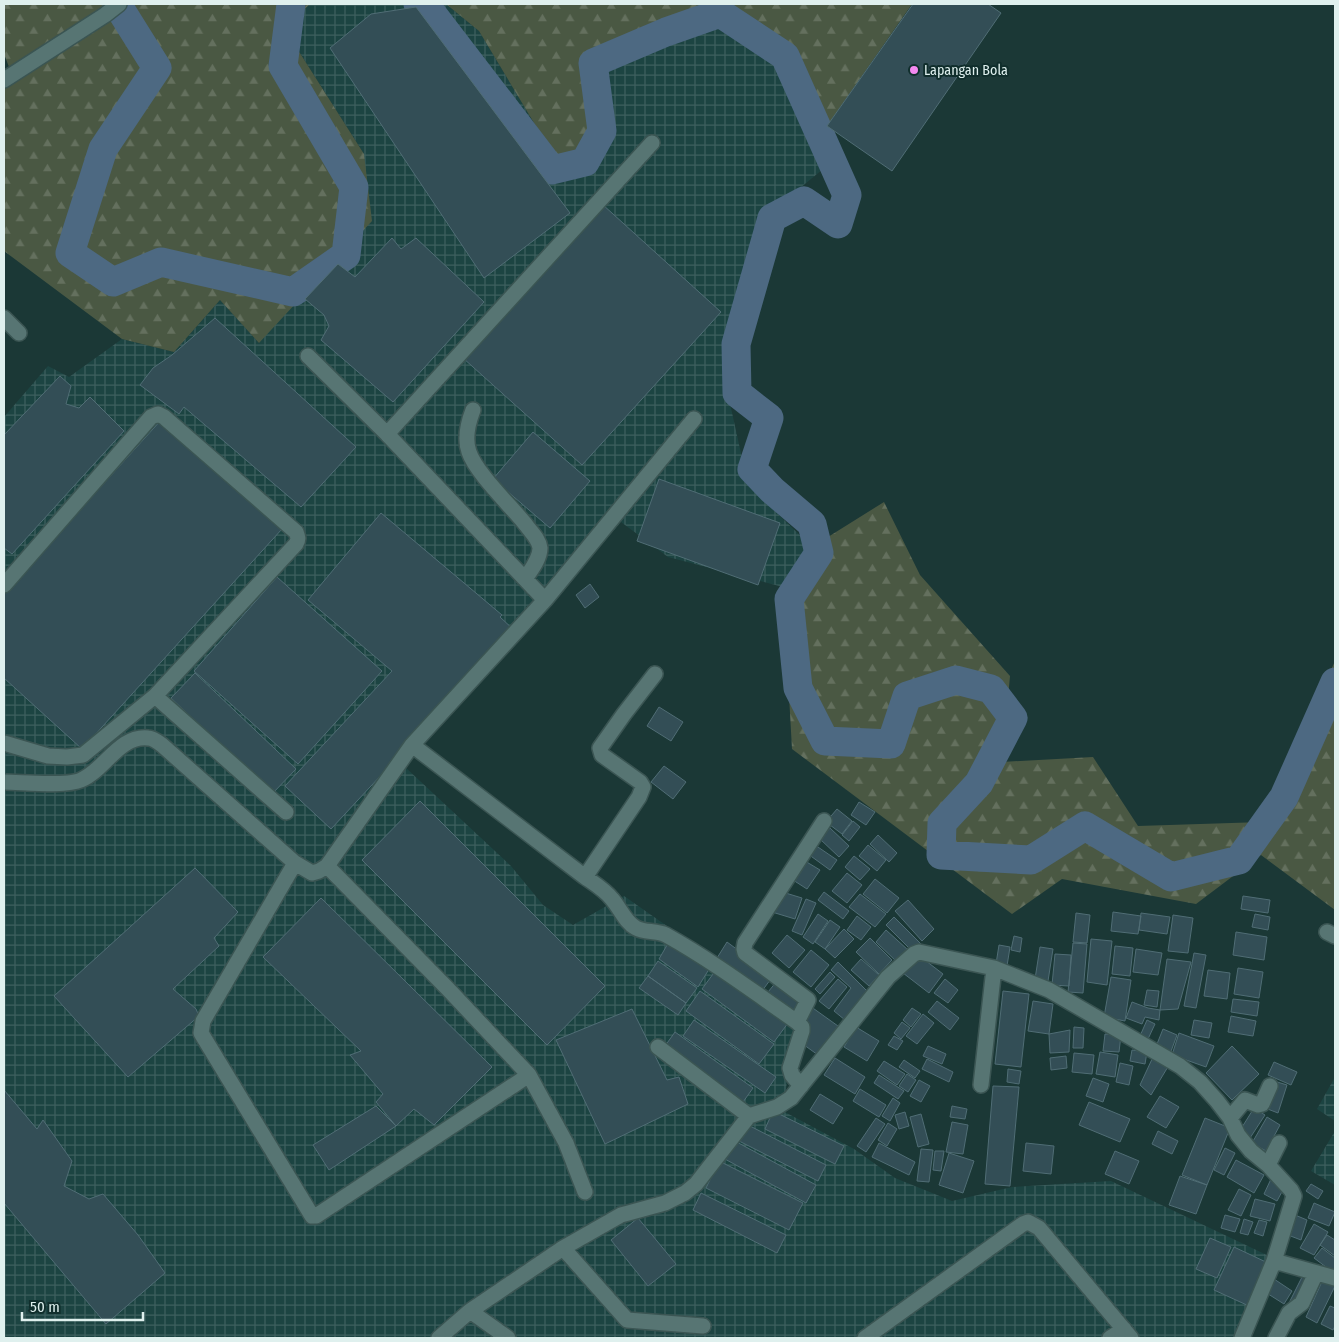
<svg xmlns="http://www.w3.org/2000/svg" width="1339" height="1342" viewBox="0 0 1339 1342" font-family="'Fira Sans Condensed',sans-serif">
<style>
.industrial{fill:url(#industrial-grid)}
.forest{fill:url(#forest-firs)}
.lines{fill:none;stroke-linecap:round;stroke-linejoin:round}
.river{stroke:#4d6982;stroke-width:29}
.building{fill:#334e56;stroke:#506d75}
.minor-casing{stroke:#3b5553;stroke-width:18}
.minor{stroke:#577573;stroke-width:15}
.poi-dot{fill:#f489f0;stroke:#102e2c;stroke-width:2}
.labels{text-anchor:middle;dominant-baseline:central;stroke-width:4;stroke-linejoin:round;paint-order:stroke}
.poi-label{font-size:14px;fill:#dff0ee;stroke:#102e2c;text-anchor:start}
</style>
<defs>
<pattern id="industrial-grid" width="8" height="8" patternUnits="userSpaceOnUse" patternTransform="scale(1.25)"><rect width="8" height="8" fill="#1c4442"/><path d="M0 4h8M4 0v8" fill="none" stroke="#3d5f5e"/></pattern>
<pattern id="forest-firs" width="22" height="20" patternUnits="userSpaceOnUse" patternTransform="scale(1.25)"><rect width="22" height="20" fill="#4a5843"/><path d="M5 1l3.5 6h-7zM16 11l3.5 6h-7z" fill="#64705e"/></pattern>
</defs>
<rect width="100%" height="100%" fill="#1b3836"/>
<path class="industrial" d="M310 4H446L479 31 564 173 601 163 602 81 630 33 726 4 773 37 829 164 764 218 723 372 748 485 812 547 783 587 668 557 621 522 549 604 462 693 405 767 511 866 543 905 573 925 624 896 796 1016 783 1111 854 1149 895 1178 952 1201 1012 1187 1111 1181 1275 1259 1240 1338H4V417L48 366 69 377 122 339 174 352 220 300 259 343 364 154 284 28Z
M1335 1077V1121L1317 1109Z
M1335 1131V1185L1311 1171Z"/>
<path class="forest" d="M4 4H310L284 28 364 154 372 221 259 343 220 300 174 352 122 339 4 251V88L9 67 4 54Z
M446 4H722L630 33 602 81 601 163 564 173 479 31Z
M726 4H912L818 139 773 37Z
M884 502 920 575 1010 676 1002 762 1093 757 1138 826 1263 822 1335 661V910L1261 855 1196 904 1062 879 1012 914 792 749 783 587 812 547Z"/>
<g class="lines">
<path class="river" d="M117 4 157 68 103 149 70 253 113 282 161 262 293 292 346 255 354 187 283 66 291 4
M418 4 427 7 552 170 585 162 602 131 593 63 666 32 720 13 785 56 847 195 838 224 804 201 772 218 736 344 737 393 769 418 752 469 772 490 812 524 819 553 789 599 798 688 825 741 891 744 907 696 956 680 991 689 1013 718 979 783 942 823 941 855 1031 860 1085 826 1171 877 1239 860 1284 797 1335 682"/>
</g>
<path class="building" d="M913 4H988L1001 13 892 171 827 126Z
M416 7 570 213 484 278 330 48 371 14Z
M602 204 721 312 582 465 463 358Z
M392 238 401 249 416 238 484 302 393 402 321 340 329 326 324 315 305 299 338 264 355 277Z
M215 318 356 447 301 507 184 407 179 414 140 385 153 368 172 355Z
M60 376 71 386 66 404 79 408 90 397 124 431 12 554 4 548V435Z
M162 419 282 529 82 749 4 678V594Z
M533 432 590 481 550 528 493 479Z
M659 479 780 523 758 585 637 541Z
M381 513 502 615 500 617 515 631 331 829 285 786 392 671 308 600Z
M277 577 382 671 298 764 194 671Z
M590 584 599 597 585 608 576 595Z
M195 673 296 769 272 794 171 698Z
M659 707 683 722 671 741 647 726Z
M664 766 686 782 673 799 651 782Z
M420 801 605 986 547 1045 362 860Z
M859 802 875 812 866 825 851 815Z
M837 809 852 821 842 834 826 822Z
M853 821 860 827 849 841 842 835Z
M830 828 849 846 839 857 820 839Z
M878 835 897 853 889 862 870 844Z
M815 845 837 860 830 870 808 854Z
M868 845 886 860 877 871 859 856Z
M854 856 870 869 860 880 845 867Z
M805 861 820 870 807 889 793 880Z
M195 868 238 912 214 938 219 946 173 989 196 1009 199 1016 128 1077 54 996Z
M847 873 862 885 847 903 832 891Z
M875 879 899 898 887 913 863 894Z
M779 891 802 898 795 919 772 912Z
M824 892 849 911 843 919 818 900Z
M860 894 886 914 875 927 849 907Z
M1243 896 1270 900 1268 913 1241 909Z
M321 898 492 1067 434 1125 414 1109 396 1126 376 1102 383 1094 350 1055 361 1051 263 957Z
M806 899 816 903 802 935 792 931Z
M908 900 934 929 922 941 895 911Z
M1113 912 1141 916 1138 934 1111 931Z
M1076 913 1090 915 1087 943 1073 942Z
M1141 913 1170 917 1167 934 1139 930Z
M818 914 828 921 813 944 803 937Z
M1255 914 1270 917 1268 930 1252 927Z
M1173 915 1193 918 1188 953 1168 951Z
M857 916 871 927 861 940 847 930Z
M894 917 921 944 913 952 886 925Z
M830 920 840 927 825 949 815 942Z
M844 929 854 939 835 958 825 949Z
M886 930 908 950 897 962 876 942Z
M1236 932 1267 937 1264 960 1233 955Z
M787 935 805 950 789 968 772 953Z
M1014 936 1022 938 1020 952 1011 950Z
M870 938 892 960 879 974 856 952Z
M1091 939 1112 941 1107 985 1087 982Z
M670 940 711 966 698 987 659 959Z
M727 942 773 976 762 991 717 958Z
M1073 943 1087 944 1083 993 1068 992Z
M999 945 1010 947 1007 966 996 964Z
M1115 946 1133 948 1130 976 1112 974Z
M1040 947 1053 949 1048 981 1035 979Z
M1136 949 1162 953 1158 975 1133 972Z
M811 950 829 965 811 987 793 972Z
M1194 953 1206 955 1196 1008 1184 1006Z
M917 954 943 974 929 993 903 973Z
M1055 954 1071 955 1069 986 1052 985Z
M861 959 879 975 869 986 851 970Z
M1167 959 1191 962 1178 1009 1160 1010Z
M658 961 697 988 686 1003 648 976Z
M838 962 869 993 845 1020 834 1011 851 988 831 970Z
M1238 968 1263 972 1259 998 1234 994Z
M716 970 788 1023 774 1042 702 989Z
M1208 970 1230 973 1227 999 1204 996Z
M830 972 835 977 820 994 815 989Z
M648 976 686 1003 678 1015 639 988Z
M1111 977 1131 980 1125 1021 1104 1017Z
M838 979 847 987 829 1009 819 1001Z
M945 979 958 990 948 1003 934 993Z
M777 981 806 1003 797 1015 768 992Z
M1147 990 1159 991 1157 1007 1144 1005Z
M700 991 774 1044 759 1064 686 1011Z
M1003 991 1029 994 1021 1067 995 1064Z
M1233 999 1259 1002 1257 1016 1231 1012Z
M937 1001 959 1018 950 1030 928 1012Z
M1033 1001 1053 1004 1049 1034 1028 1031Z
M1132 1002 1148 1008 1160 1010 1159 1020 1145 1017 1142 1024 1126 1018Z
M810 1006 838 1026 818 1055 800 1042 810 1030 800 1021Z
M912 1008 921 1014 911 1027 903 1020Z
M632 1009 667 1080 679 1077 688 1104 605 1144 556 1040Z
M923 1014 934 1023 917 1044 906 1036Z
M1231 1016 1256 1021 1253 1036 1228 1032Z
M694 1020 776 1077 765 1093 683 1036Z
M1147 1020 1155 1024 1148 1039 1140 1036Z
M1194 1020 1212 1023 1209 1038 1191 1035Z
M902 1022 910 1028 901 1039 894 1033Z
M856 1027 879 1041 867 1061 844 1047Z
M1074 1027 1084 1028 1083 1048H1073Z
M1163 1029 1177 1035 1170 1054 1155 1049Z
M1070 1030 1069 1052 1050 1053 1049 1034Z
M675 1032 753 1088 743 1102 665 1046Z
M1179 1033 1214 1046 1206 1067 1172 1055Z
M1105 1034 1121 1035 1119 1052 1103 1051Z
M894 1036 903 1041 897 1050 888 1045Z
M928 1046 946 1054 942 1064 923 1056Z
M1232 1046 1259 1074 1232 1100 1206 1073Z
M1132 1050 1147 1052 1145 1064 1130 1061Z
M1100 1052 1118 1055 1115 1077 1096 1074Z
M1074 1053 1094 1055 1092 1074 1072 1072Z
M1066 1056 1067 1068 1051 1070 1050 1058Z
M1153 1057 1169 1065 1151 1095 1140 1085Z
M835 1058 865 1077 855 1094 824 1075Z
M927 1059 953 1072 949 1082 922 1069Z
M904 1060 920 1071 915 1078 899 1067Z
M884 1061 905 1074 897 1085 877 1071Z
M1274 1062 1297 1072 1291 1085 1268 1075Z
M1120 1063 1133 1066 1129 1085 1116 1082Z
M1008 1069 1021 1071 1019 1084 1007 1082Z
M907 1074 916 1080 908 1092 899 1086Z
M879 1075 904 1091 898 1099 874 1083Z
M1093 1078 1109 1084 1103 1102 1086 1096Z
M919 1080 930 1086 921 1102 910 1096Z
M1274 1081 1287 1085 1278 1113 1265 1108Z
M993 1086 1019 1087 1010 1186 985 1184Z
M860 1089 886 1105 879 1117 853 1101Z
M4 1090 37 1129 43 1120 72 1161 64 1186 89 1199 103 1194 138 1235 165 1273 106 1324 4 1203Z
M820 1094 843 1108 833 1124 810 1110Z
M1160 1096 1179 1107 1166 1128 1147 1117Z
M893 1098 900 1103 890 1121 882 1116Z
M1089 1102 1130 1119 1120 1142 1079 1125Z
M376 1106 396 1126 329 1170 313 1145Z
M952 1106 967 1109 965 1119 950 1117Z
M1254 1108 1265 1115 1250 1138 1239 1132Z
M773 1111 844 1146 835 1164 765 1129Z
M905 1112 909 1126 899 1129 895 1115Z
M921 1114 929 1144 918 1147 910 1117Z
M1267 1117 1280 1125 1266 1151 1252 1143Z
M876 1118 885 1124 866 1152 857 1146Z
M1205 1118 1230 1128 1207 1185 1182 1175Z
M952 1122 968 1125 963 1154 946 1152Z
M888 1123 897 1129 887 1146 878 1140Z
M748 1125 826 1165 818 1181 739 1141Z
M1158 1131 1178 1141 1172 1154 1152 1144Z
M733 1140 816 1185 806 1203 723 1158Z
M879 1143 915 1162 909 1175 872 1157Z
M1026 1143 1054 1146 1051 1174 1023 1171Z
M1225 1148 1235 1153 1224 1175 1214 1170Z
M921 1149 933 1150 929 1182 917 1181Z
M935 1151H944L941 1171 933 1170Z
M1115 1151 1139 1161 1129 1184 1105 1174Z
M949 1153 974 1161 963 1193 939 1185Z
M1236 1160 1264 1175 1254 1193 1227 1177Z
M719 1161 803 1203 789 1230 706 1188Z
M1180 1176 1207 1185 1196 1214 1169 1205Z
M1271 1179 1285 1186 1277 1201 1264 1194Z
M1311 1184 1323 1191 1318 1199 1306 1191Z
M1239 1189 1251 1195 1241 1216 1228 1210Z
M701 1193 786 1235 777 1253 693 1210Z
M1255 1199 1275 1204 1270 1221 1250 1216Z
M1314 1203 1335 1212 1329 1226 1308 1218Z
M1225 1215 1240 1219 1235 1232 1221 1228Z
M1295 1215 1307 1220 1301 1240 1288 1235Z
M638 1218 676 1264 648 1286 611 1240Z
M1244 1219 1253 1222 1248 1235 1240 1233Z
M1259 1220 1267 1222 1263 1236 1254 1233Z
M1314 1224 1328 1232 1314 1255 1300 1248Z
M1327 1235 1335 1240V1256L1320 1245Z
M1210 1238 1231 1247 1217 1278 1196 1269Z
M1234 1247 1268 1263 1249 1306 1214 1290Z
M1322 1248 1335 1258V1270L1334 1273 1314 1258Z
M1305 1271 1312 1275 1296 1308 1288 1305Z
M1324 1277 1335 1283V1286L1317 1323 1306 1317Z
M1274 1279 1292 1291 1284 1304 1265 1292Z
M1330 1306 1335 1308V1326L1333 1330 1321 1324Z"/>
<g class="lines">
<g class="minor-casing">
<path id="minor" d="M4 80 105 15 119 4
M4 318 19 333
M308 356 387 434 545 600
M473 410C468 423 464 438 469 452 476 473 511 506 526 525 531 532 539 539 540 548 540 559 531 570 525 579
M387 434 652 143
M4 585 151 417 158 414 164 417 296 532C298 537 299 539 296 544L155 696 83 755 67 757 48 756 4 743
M155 696 286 812
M412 745 585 877C595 884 605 890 612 899 620 908 625 922 636 928 645 933 656 930 666 935 711 960 754 992 797 1022L802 1027V1031L790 1068 792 1075 801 1086
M4 782C22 782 65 787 81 780 105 770 119 735 148 738 153 738 158 742 162 745L295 863 312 873 319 871 327 866 412 745 545 600 694 419
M295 863 203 1021 201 1033 312 1216H316L529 1075
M327 866 448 989 529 1075 566 1143 585 1192
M585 877 639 797 643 787 640 782 602 755 600 748 624 714 655 674
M1327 932 1335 936
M797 1022 808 1000 745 953 744 949 745 943 824 821
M658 1047 749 1116
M981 1085 994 968
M1230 1118 1245 1100 1258 1105 1262 1104 1270 1086
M1268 1165 1279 1143
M563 1248 627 1320 703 1326
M1274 1261 1335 1278
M470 1311 508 1338
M439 1338 470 1311 563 1248 621 1215 665 1203 685 1193 696 1184 749 1116 777 1107 791 1098 888 977 914 954 919 952 994 968 1049 990 1180 1066 1200 1082 1217 1101 1230 1118 1238 1135 1251 1151 1268 1165 1291 1190 1294 1196 1274 1261 1242 1338
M865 1338 1023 1224 1028 1222 1039 1228 1131 1338
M1110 1338 1124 1329
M1276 1338 1289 1313 1302 1303 1316 1273"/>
</g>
<use href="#minor" class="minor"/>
</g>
<circle class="poi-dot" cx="914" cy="70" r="5"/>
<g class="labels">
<g class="poi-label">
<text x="924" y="70">Lapangan Bola</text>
</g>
</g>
<rect width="1339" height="1342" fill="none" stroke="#dff0ee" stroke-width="10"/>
<path d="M22 1312v8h121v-8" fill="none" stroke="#dff0ee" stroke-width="2.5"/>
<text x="30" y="1312" font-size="15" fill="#dff0ee" stroke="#102e2c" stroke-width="4" paint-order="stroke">50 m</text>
</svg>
